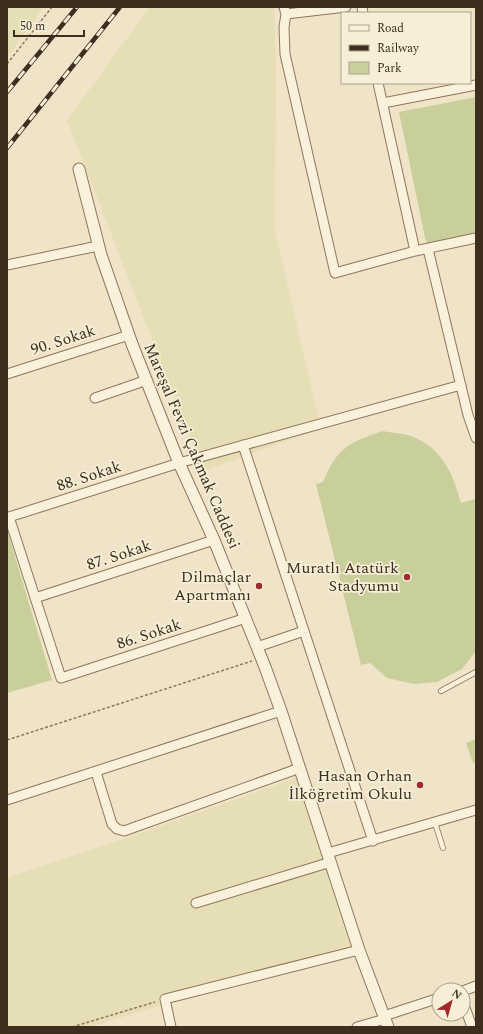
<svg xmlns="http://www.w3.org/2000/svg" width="483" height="1034" viewBox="0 0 483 1034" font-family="Spectral,serif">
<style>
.farmland{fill:#e6deb5}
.green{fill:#c9cf9b}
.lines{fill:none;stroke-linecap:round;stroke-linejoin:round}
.service-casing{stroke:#8d765c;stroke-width:6}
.minor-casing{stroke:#8d765c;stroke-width:11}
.tertiary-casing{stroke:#8d765c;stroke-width:13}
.path{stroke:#8d765c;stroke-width:1.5;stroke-dasharray:3 2;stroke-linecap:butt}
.service{stroke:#faf1dc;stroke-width:4.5}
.minor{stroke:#faf1dc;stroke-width:9}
.tertiary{stroke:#faf1dc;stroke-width:11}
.rail-casing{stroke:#3d2e20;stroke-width:4.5}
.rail{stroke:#f7eed8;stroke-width:3;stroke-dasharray:9;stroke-linecap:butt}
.poi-dot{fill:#9e2a2b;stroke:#f7eed8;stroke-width:1.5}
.labels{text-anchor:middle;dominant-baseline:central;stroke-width:3.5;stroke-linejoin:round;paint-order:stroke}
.street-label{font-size:16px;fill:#3d2e20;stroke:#f7eed8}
.poi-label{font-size:16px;fill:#3d2e20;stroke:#f7eed8;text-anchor:end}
</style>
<rect width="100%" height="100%" fill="#f0e4c8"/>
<path class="farmland" d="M7 7H43L7 58Z
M150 7H274L276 63 275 231 321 429 203 471 67 120Z
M296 778 351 949 89 1027H7V878L115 842Z"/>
<path class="green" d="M476 97V239L428 245 425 238 399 112Z
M383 431C392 433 403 433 411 436 442 448 453 473 461 503L475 499 476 503V651L462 669 437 682 414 684 387 678 370 663 361 665 316 484 323 482C337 448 349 442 383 431Z
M7 530 52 680 7 693Z
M476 739V762L473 763 466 743Z"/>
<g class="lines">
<g class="service-casing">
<path id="service" d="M441 691 476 672
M435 823 443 848"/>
</g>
<g class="minor-casing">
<path id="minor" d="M284 7 286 14 284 27 285 54 335 273 415 251 476 238
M362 7 363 13
M286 14 346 7
M378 83 415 251
M383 103 476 85
M428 249 468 415 476 438
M7 265 98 246
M7 374 129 335
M95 398 147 380
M243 445 373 841
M35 598 214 540
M246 618 61 678 9 517 179 463 461 385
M257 647 304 631
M96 772 112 824 117 829 124 831 300 768
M7 800 281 711
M328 853 476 810
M196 903 331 862
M463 991 476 986
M463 1002 472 1027
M384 1016 439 998
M171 1027 165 999 359 950
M357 1027 385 1019"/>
</g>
<g class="tertiary-casing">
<path id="tertiary" d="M79 169 101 255 132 344 179 463 214 540 265 667 281 711 359 950 388 1027"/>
</g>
<path class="path" d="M7 64 52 7
M7 740 252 661
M72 1027 155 1002"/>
<use href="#service" class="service"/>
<use href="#minor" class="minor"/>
<use href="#tertiary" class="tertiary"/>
<g class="rail-casing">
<path id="rail" d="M7 92 77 7
M7 148 120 7"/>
</g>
<use href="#rail" class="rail"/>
</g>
<g class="poi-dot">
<circle cx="407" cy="577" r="4"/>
<circle cx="259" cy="586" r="4"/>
<circle cx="420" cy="785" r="4"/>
</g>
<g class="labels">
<g class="street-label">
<text transform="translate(63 340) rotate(-18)">90. Sokak</text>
<text transform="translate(192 446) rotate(67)">Mareşal Fevzi Çakmak Caddesi</text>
<text transform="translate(89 476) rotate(-18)">88. Sokak</text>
<text transform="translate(119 555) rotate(-18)">87. Sokak</text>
<text transform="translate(149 634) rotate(-18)">86. Sokak</text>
</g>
<g class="poi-label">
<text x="399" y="568">Muratlı Atatürk<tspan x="399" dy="18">Stadyumu</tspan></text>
<text x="251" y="577">Dilmaçlar<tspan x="251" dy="18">Apartmanı</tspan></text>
<text x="412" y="776">Hasan Orhan<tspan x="412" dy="18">İlköğretim Okulu</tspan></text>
</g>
</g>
<rect width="483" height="1034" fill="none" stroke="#3d2e20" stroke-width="16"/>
<rect x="341" y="12" width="130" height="72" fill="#f7eed8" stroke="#ada18e"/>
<rect x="349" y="25" width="20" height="6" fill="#faf1dc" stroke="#ada18e"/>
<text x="377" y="32" font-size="12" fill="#3d2e20">Road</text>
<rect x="349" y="45" width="20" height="6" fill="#3d2e20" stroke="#ada18e"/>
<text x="377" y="52" font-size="12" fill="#3d2e20">Railway</text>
<rect x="349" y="62" width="20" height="12" fill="#c9cf9b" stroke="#ada18e"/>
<text x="377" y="72" font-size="12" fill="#3d2e20">Park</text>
<g transform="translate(451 1002) rotate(37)"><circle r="19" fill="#f7eed8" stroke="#ada18e"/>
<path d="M0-3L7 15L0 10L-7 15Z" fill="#9e2a2b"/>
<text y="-6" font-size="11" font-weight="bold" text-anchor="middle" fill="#3d2e20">N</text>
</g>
<path d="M14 30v6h70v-6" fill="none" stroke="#3d2e20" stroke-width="2"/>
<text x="20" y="30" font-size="12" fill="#3d2e20" stroke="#f7eed8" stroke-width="3" paint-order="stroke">50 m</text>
</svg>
